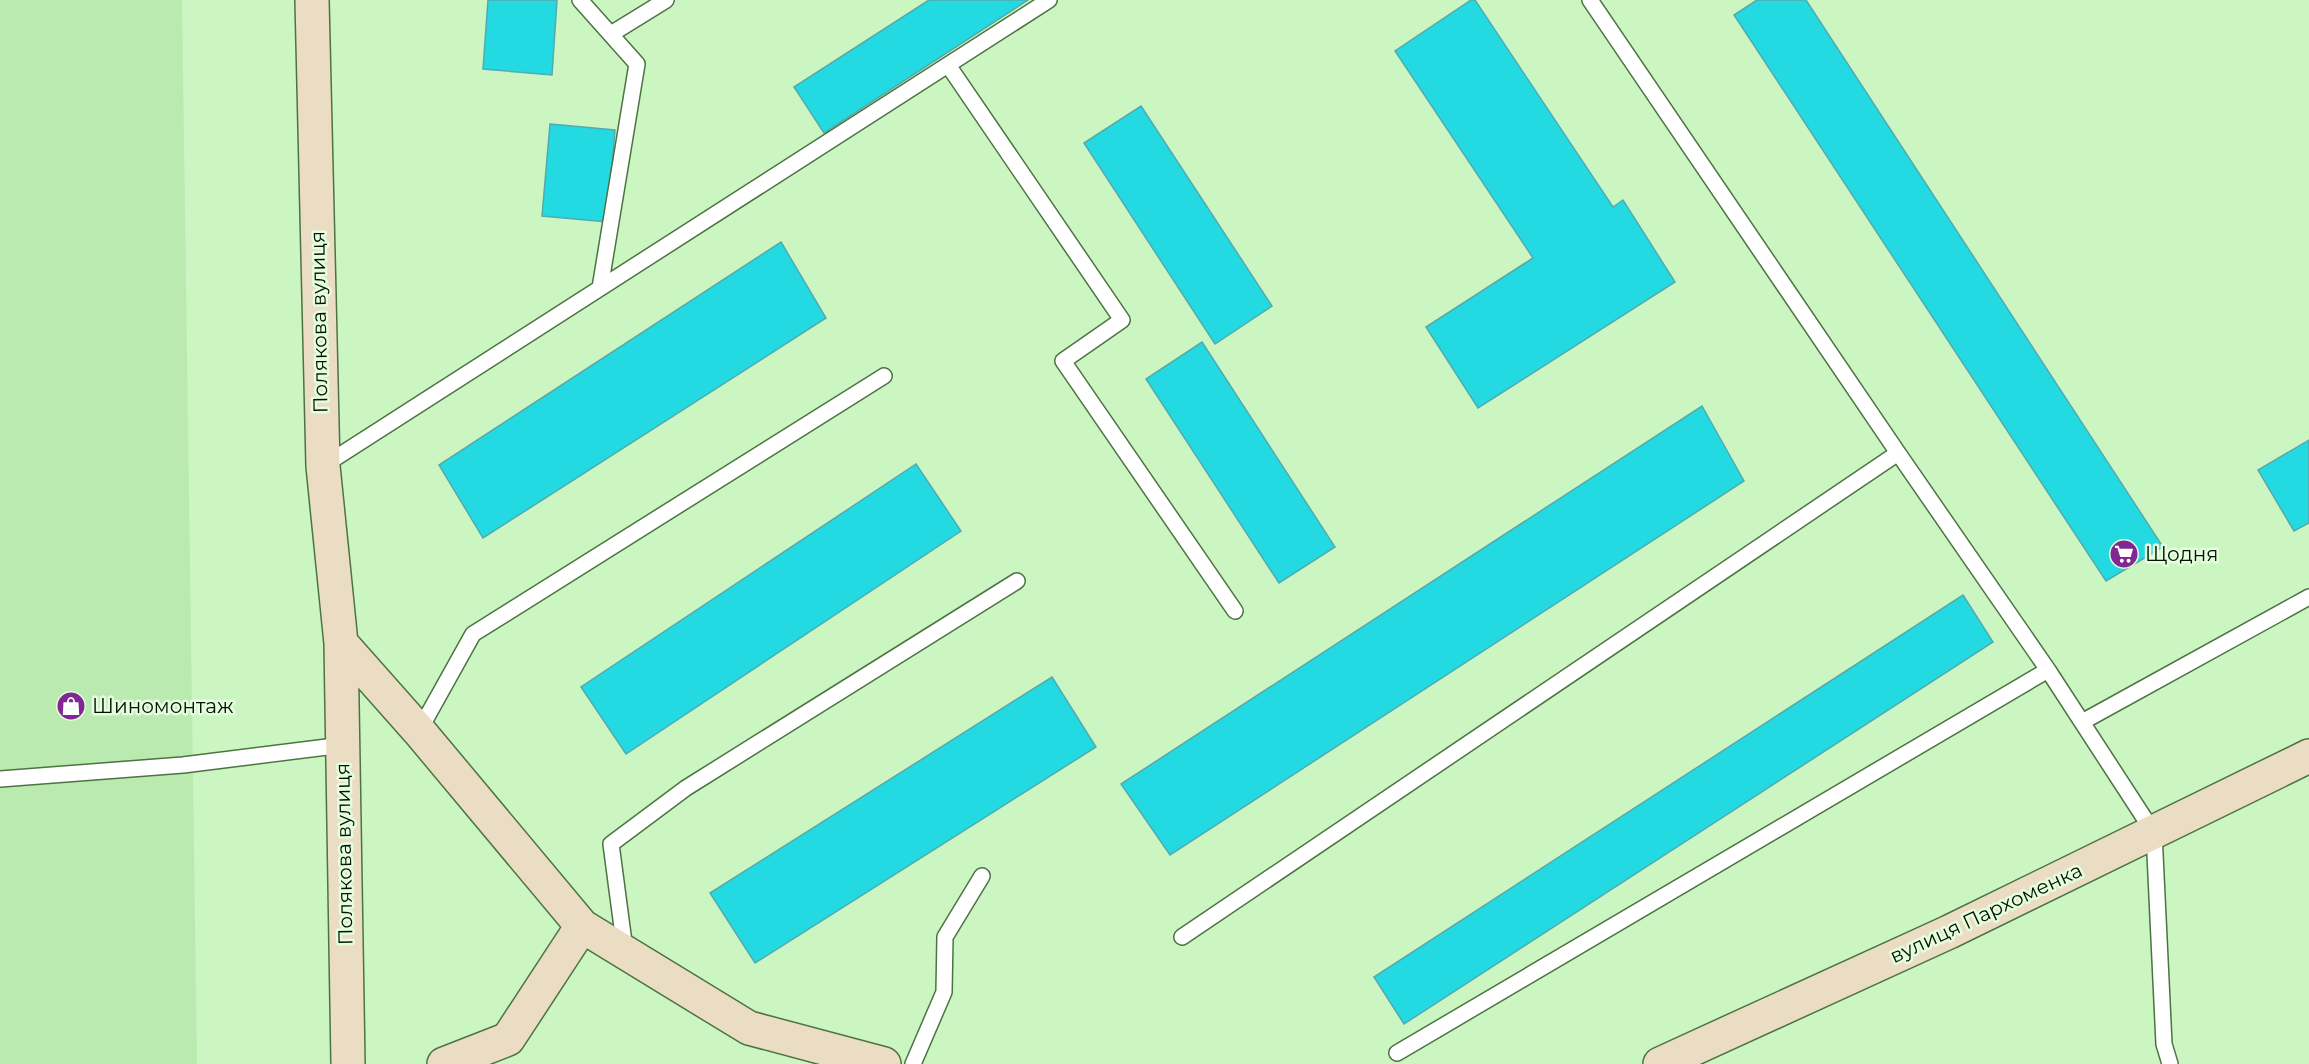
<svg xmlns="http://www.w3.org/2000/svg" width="2309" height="1064" viewBox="0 0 2309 1064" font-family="Montserrat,sans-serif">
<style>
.built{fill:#baeaaf}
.building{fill:#24dae2;stroke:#53aaae;stroke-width:1.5}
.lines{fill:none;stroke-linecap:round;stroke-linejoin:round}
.lane-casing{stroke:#4d7344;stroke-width:18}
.secondary-casing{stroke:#4d7344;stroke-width:36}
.lane{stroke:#fff;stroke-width:15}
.secondary{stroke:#eaddc4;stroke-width:33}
.labels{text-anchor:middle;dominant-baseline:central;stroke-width:5;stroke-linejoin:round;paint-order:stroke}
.street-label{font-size:20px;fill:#041202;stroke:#e4fede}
.poi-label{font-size:20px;fill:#041202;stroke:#e4fede;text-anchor:start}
</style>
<rect width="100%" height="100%" fill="#cbf6c1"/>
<path class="built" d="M0 0H182L197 1064H0Z"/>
<path class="building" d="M488 0H557L552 75 483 69Z
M929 0H1028L824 133 794 87Z
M1471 0H1475L1613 207 1623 200 1675 282 1478 408 1426 327 1533 258 1395 51Z
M1757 0H1806L2163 547 2106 581 1734 15Z
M1141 106 1272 306 1215 344 1084 143Z
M550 124 615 130 607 222 542 216Z
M781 242 826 318 483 538 439 465Z
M1202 342 1335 547 1279 583 1146 379Z
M1702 406 1744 481 1170 855 1121 784Z
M2309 440V523L2294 531 2258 470Z
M916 464 961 531 626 754 581 687Z
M1963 595 1993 642 1404 1024 1374 977Z
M1052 677 1096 747 755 963 710 893Z"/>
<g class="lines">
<g class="lane-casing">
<path id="lane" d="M580 0 637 64 600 288
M1590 0 1898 453 2048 670 2154 833 2164 1044 2170 1064
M611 34 666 0
M948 65 1122 320 1063 361 1235 611
M323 466 1049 0
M2082 722 2309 597
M419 731 473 634 884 376
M0 779 183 765 343 745
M1182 937 1898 453
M625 950 611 844 686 788 1017 581
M1397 1053 2048 670
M913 1064 944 992 945 937 982 876"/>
</g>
<g class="secondary-casing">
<path id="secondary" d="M312 0 323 466 341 643 348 1064
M341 643 419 731 582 926
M444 1064 508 1039 582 926 749 1028 884 1064
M1660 1064 1949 932 2309 756"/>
</g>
<use href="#lane" class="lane"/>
<use href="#secondary" class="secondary"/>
</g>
<defs>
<g id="supermarket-disc" transform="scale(1.5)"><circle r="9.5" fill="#802794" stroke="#e4fede"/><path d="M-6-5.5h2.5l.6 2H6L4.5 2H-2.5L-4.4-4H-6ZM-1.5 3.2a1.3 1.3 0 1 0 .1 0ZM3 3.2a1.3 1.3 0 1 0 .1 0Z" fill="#fff"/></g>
<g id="shop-disc" transform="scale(1.5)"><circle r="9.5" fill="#802794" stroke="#e4fede"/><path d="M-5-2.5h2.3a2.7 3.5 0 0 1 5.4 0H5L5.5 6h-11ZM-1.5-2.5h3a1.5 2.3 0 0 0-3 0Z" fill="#fff"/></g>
</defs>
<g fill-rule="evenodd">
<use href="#supermarket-disc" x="2124" y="554"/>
<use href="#shop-disc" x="71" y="706"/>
</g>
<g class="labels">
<g class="street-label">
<text transform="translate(319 322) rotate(-91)">Полякова вулиця</text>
<text transform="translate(344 854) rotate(-91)">Полякова вулиця</text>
<text transform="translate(1986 913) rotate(-25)">вулиця Пархоменка</text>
</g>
<g class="poi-label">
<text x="2145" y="554">Щодня</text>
<text x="92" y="706">Шиномонтаж</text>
</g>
</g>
</svg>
